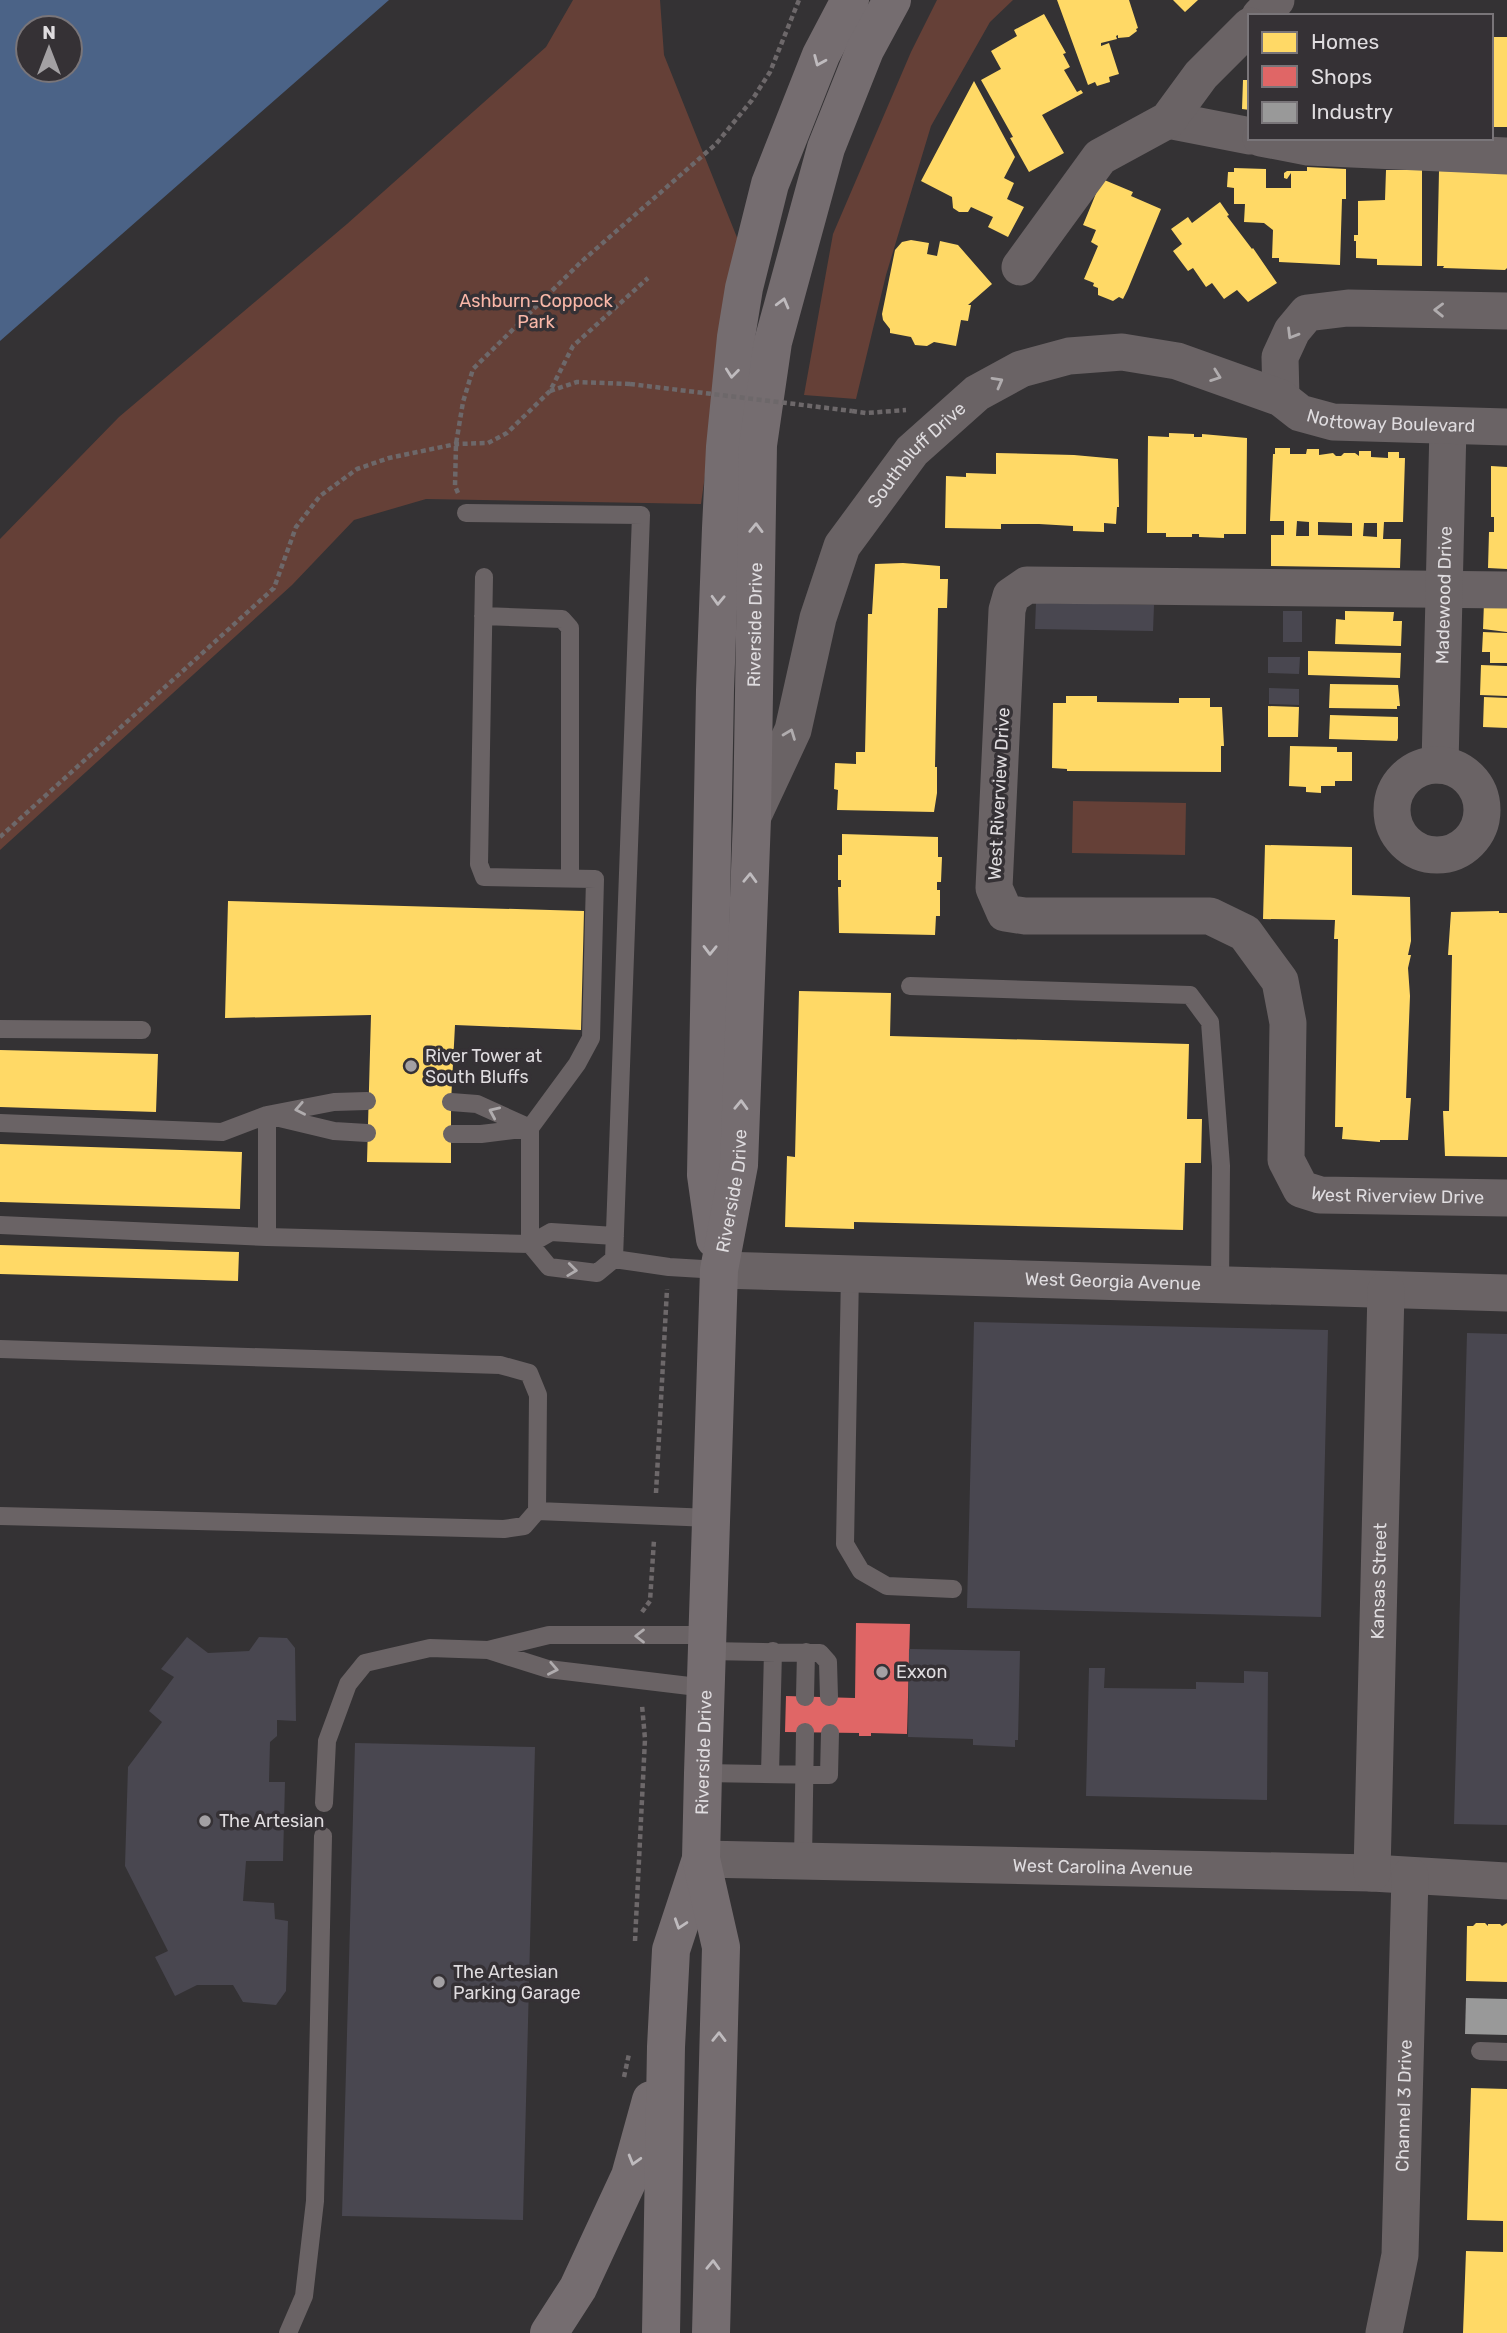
<svg xmlns="http://www.w3.org/2000/svg" width="1507" height="2333" viewBox="0 0 1507 2333" font-family="Rubik,sans-serif">
<style>
.green{fill:#654037}
.water{fill:#4b6387;fill-rule:evenodd}
.homes{fill:#ffd966;fill-rule:evenodd}
.shops{fill:#e06666}
.industry{fill:#999}
.building{fill:#494750}
.lines{fill:none;stroke-linecap:round;stroke-linejoin:round}
.path{stroke:#6d686a;stroke-width:4.5;stroke-dasharray:5 3.5;stroke-linecap:butt}
.lane{stroke:#6a6365;stroke-width:18}
.street{stroke:#6a6365;stroke-width:37}
.primary{stroke:#756d70;stroke-width:38}
.path-bridge{stroke:#6d686a;stroke-width:4.5;stroke-dasharray:5 3.5;stroke-linecap:butt}
.oneway{stroke:#bfbbbe}
.oneway2{stroke:#b0acae}
.poi-dot{fill:#a3a0a3;stroke:#353135;stroke-width:2.5}
.labels{text-anchor:middle;dominant-baseline:central;stroke-width:7;stroke-linejoin:round;paint-order:stroke}
.park-label{font-size:18px;fill:#f9b7a8;stroke:#353135}
.street-label{font-size:18px;fill:#dfdcdf;stroke:#353135}
.poi-label{font-size:18px;fill:#dfdcdf;stroke:#353135;text-anchor:start}
</style>
<rect width="100%" height="100%" fill="#343234"/>
<path class="green" d="M573 0H660L664 55 738 240 701 504 426 499 354 520 292 585 0 850V539L119 417 347 224 546 47Z
M937 0H1013L990 22 931 126 886 275 856 399 804 395 833 234 911 52Z
M1073 801 1186 803 1185 855 1072 853Z"/>
<path class="water" d="M0 0H389L0 341ZM28 28H70V70H28Z"/>
<path class="homes" d="M1057 0H1129L1138 28 1136 29 1137 31 1129 37 1118 38V35L1116 36 1117 39 1101 43V46L1109 43 1119 74 1109 77 1110 82 1097 86 1095 82 1088 85Z
M1173 0H1198L1185 12Z
M1044 14 1066 53 1063 54 1070 67 1064 70 1077 92 1081 90 1083 93 1042 115 1064 153 1029 172 1010 138 1013 137 981 80 1001 69 991 51 1017 36 1014 30Z
M1491 37H1507V127H1491Z
M1243 80H1250V110L1242 109Z
M974 81 1015 157 1004 178 1014 183 1007 199 1024 207 1008 237 988 227 993 217 971 207 968 212H959L953 208 952 197 921 181Z
M1307 167 1346 169V199H1342L1340 265 1279 262V258H1272L1273 230 1264 223 1244 222 1245 204H1234V188L1227 187 1228 172H1234V168L1266 169V188H1291V173L1287 179 1284 178V173L1287 171H1307Z
M1386 170H1422V266L1377 265V259L1356 258V241H1354V235H1358V201L1385 200Z
M1439 171 1507 172V268L1505 270 1443 268 1444 266H1437Z
M1102 179 1133 192 1131 196 1161 209 1128 289 1123 299 1119 297 1113 301 1098 295V288L1093 286 1094 283 1084 279 1098 246 1091 242 1096 230 1083 225Z
M1220 202 1229 215 1227 216 1252 249 1253 248 1277 283 1248 302 1237 290 1224 299 1212 283 1206 287 1193 268 1188 271 1173 251 1182 244 1171 229 1188 217 1192 223Z
M911 240 929 243 927 254 937 256 940 241 958 245 992 284 968 305H971L968 321 961 320 956 346 934 342 927 346 915 345 911 337 890 333V329L883 320 882 314 895 250 902 242Z
M1169 433 1194 434V437H1202V434L1247 438 1246 534H1224V538L1199 537V534H1192V537H1166V533H1147L1148 436 1169 437Z
M1275 448H1290V454H1306L1307 449H1319V455L1333 453 1336 456H1341L1344 453H1355L1359 456V451H1371V457L1388 458V452H1399V458H1405L1403 522H1384L1383 539H1401L1400 568 1271 566V535H1284V521H1270L1273 454H1275ZM1297 521 1309 522V536H1296ZM1318 522 1352 523V536L1318 535ZM1364 523H1377V537L1363 536Z
M996 453 1074 455 1118 459 1119 507H1117L1116 524 1104 523V532L1073 531V526L1039 524H1001V529L945 528 946 476 966 477V473L996 474Z
M1491 466 1507 467V569L1488 568 1489 532H1494V517H1491Z
M903 563 940 566V579H948L947 608H938L935 767H937V793L934 812 837 810 838 790 834 789 835 763 856 764V752H865L868 614H872L875 564Z
M1507 601V632L1483 629 1484 602Z
M1345 611 1394 612 1393 621H1402L1401 646 1335 644 1336 619 1345 620Z
M1483 632 1507 633V663H1490V652H1482Z
M1308 651 1401 653 1400 678 1308 675Z
M1481 665 1507 666V696L1480 695Z
M1330 684 1398 685 1400 706H1397V709L1329 708Z
M1066 696H1097V702L1179 703V698H1210V707H1222L1224 746H1221V772L1067 771V769L1052 768 1053 703H1066Z
M1484 697 1507 698V728L1483 727Z
M1268 706 1299 707 1298 737H1268Z
M1330 715 1398 717V738L1397 741 1329 739Z
M1290 746 1337 747V752H1352V781H1335V786H1321V793L1306 792V787L1289 786Z
M842 834 938 837V857H942L941 882H937V890H940V916H936L935 935 839 933 838 887H841V880H838V855H842Z
M1265 845 1352 847V895L1410 897 1411 941 1408 955H1411L1408 968 1410 996 1406 1098H1411L1408 1140H1380V1142L1342 1139 1343 1127H1335L1338 939H1334L1335 920 1263 919Z
M228 901 584 911 581 1030 455 1025 451 1102V1163L367 1162 371 1015 225 1018Z
M1499 911V913H1507V1157L1445 1156 1443 1111H1449L1452 955H1448L1451 912Z
M799 991 891 993 890 1036 1189 1044 1187 1119H1202L1201 1163H1185L1183 1230 854 1222V1229L785 1227 787 1156 795 1157Z
M0 1050 158 1054 156 1112 0 1107Z
M0 1144 242 1152 240 1209 0 1202Z
M0 1245 239 1252 238 1281 0 1274Z
M1476 1923H1485L1488 1926V1924H1500L1502 1926 1507 1923V1982L1466 1981 1467 1926H1473Z
M1471 2088 1507 2089V2333H1463L1466 2251 1503 2252V2221L1467 2220Z"/>
<path class="shops" d="M856 1623 910 1624 907 1734 871 1733V1736H859V1733L785 1732 786 1696 855 1698Z"/>
<path class="industry" d="M1466 1998 1507 1999V2035L1465 2034Z"/>
<path class="building" d="M1036 603 1154 605 1153 631 1035 629Z
M1283 611H1302V642H1283Z
M1268 657H1300L1299 674 1268 673Z
M1269 688 1299 689V705L1269 704Z
M974 1322 1328 1330 1321 1617 967 1608Z
M1467 1333 1507 1334V1825L1454 1824Z
M187 1637 208 1653 249 1651 259 1637 287 1638 295 1648 296 1721 277 1720V1736L270 1742 269 1782H285L283 1861H246L243 1901 274 1903 275 1919 288 1921 286 1991 276 2005 243 2002 233 1985H197L175 1996 155 1957 168 1951 125 1866 128 1767 162 1722 149 1711 174 1677 161 1669Z
M909 1649 1020 1651 1018 1740H1015V1747L973 1745V1739L908 1737Z
M1089 1668H1105L1104 1688 1196 1689V1682L1244 1683V1671L1268 1672 1267 1800 1086 1796Z
M355 1743 535 1747 523 2220 342 2216Z"/>
<g class="lines">
<path class="path" d="M550 391 577 382 630 384
M852 411 866 413 906 410
M458 493 455 486 456 444 463 402 473 369 581 262 716 144 752 100 770 72 799 0
M0 837 274 588 296 527 320 496 357 469 389 458 456 444 488 443 507 433 550 391 573 346 648 278
M656 1493 667 1289
M642 1612 650 1601 654 1540
M635 1941 645 1739 642 1705
M624 2077 629 2054"/>
<path class="lane" d="M466 513 641 515 614 1259 669 1267 719 1270
M483 616 562 619 570 628V878
M910 986 1190 995 1210 1022 1221 1166 1220 1285
M0 1029 142 1030
M451 1102 477 1104 530 1128 481 1134H452
M0 1123 222 1132 267 1115V1237
M367 1133 334 1131 267 1115 334 1102 367 1101
M0 1225 267 1237 530 1244V1128L577 1064 591 1038 595 879 484 877 479 864 484 577
M614 1259 597 1273 549 1267 530 1244 551 1232 615 1236
M850 1274 845 1544 861 1571 887 1586 953 1589
M0 1349 500 1365 529 1373 538 1395 537 1511 524 1526 504 1529 0 1516
M537 1511 711 1518
M488 1650 548 1669 706 1688
M707 1651 820 1653 828 1662 829 1697
M805 1697 806 1652
M703 1773 829 1775 830 1733
M770 1774 773 1651
M324 1803 327 1741 348 1684 365 1663 430 1648 488 1650 549 1635H708
M803 1861 805 1732
M1480 2051 1507 2052
M288 2333 304 2296 315 2201 323 1836"/>
<g class="street">
<path d="M1260 16 1276 0"/>
<path d="M1168 120 1250 136"/>
<path d="M1261 138 1308 147 1507 156"/>
<path d="M1020 267 1100 157 1168 120 1201 75 1250 26"/>
<path d="M1281 398 1280 357 1292 331 1307 313 1348 308 1507 311"/>
<path id="s1" d="M1507 590 1027 585 1011 596 1007 610 994 888 1005 913 1025 916H1210L1245 933 1280 981 1288 1023 1286 1160 1301 1189 1320 1195 1507 1198"/>
<path id="s2" d="M1440 765 1448 426"/>
<circle cx="1437" cy="810" r="45"/>
<path id="s3" d="M752 818 793 730 818 618 842 546 912 451 977 393 1021 369 1069 356 1122 352 1177 361 1281 398 1300 413 1333 422 1507 427"/>
<path id="s4" d="M719 1270 1507 1293"/>
<path id="s5" d="M701 1859 1372 1873 1507 1881"/>
<path id="s6" d="M1372 1873 1386 1290"/>
<path id="s7" d="M1384 2333 1400 2255 1410 1876"/>
</g>
<g class="primary">
<path d="M715 1239 706 1175 715 690 721 528 725 447 736 337 744 288 770 184 821 55 850 0"/>
<path d="M549 2333 578 2288 630 2176 651 2100"/>
<path d="M661 2333 666 2047 671 1950 701 1859"/>
<path id="s8" d="M711 2333 721 1947 701 1859 703 1773 719 1270 739 1165 752 818 758 445 773 342 826 148 865 50 892 0"/>
</g>
<path class="path-bridge" d="M630 384 852 411"/>
</g>
<defs><path id="oneway-chevron" d="M-2-3.5L2.5 0L-2 3.5" fill="none" stroke-width="1.6" stroke-linecap="round" stroke-linejoin="round" transform="scale(1.75)"/></defs>
<g class="oneway">
<use href="#oneway-chevron" transform="translate(819 61) rotate(113)"/>
<use href="#oneway-chevron" transform="translate(783 303) rotate(-75)"/>
<use href="#oneway-chevron" transform="translate(732 373) rotate(96)"/>
<use href="#oneway-chevron" transform="translate(756 528) rotate(-89)"/>
<use href="#oneway-chevron" transform="translate(718 600) rotate(92)"/>
<use href="#oneway-chevron" transform="translate(750 878) rotate(-88)"/>
<use href="#oneway-chevron" transform="translate(710 950) rotate(91)"/>
<use href="#oneway-chevron" transform="translate(741 1105) rotate(-88)"/>
<use href="#oneway-chevron" transform="translate(680 1924) rotate(108)"/>
<use href="#oneway-chevron" transform="translate(719 2037) rotate(-89)"/>
<use href="#oneway-chevron" transform="translate(634 2160) rotate(106)"/>
<use href="#oneway-chevron" transform="translate(713 2265) rotate(-88)"/>
</g>
<g class="oneway2">
<use href="#oneway-chevron" transform="translate(1439 310) rotate(-179)"/>
<use href="#oneway-chevron" transform="translate(1292 334) rotate(121)"/>
<use href="#oneway-chevron" transform="translate(1216 376) rotate(20)"/>
<use href="#oneway-chevron" transform="translate(998 382) rotate(-29)"/>
<use href="#oneway-chevron" transform="translate(790 734) rotate(-69)"/>
<use href="#oneway-chevron" transform="translate(300 1109) rotate(169)"/>
<use href="#oneway-chevron" transform="translate(494 1112) rotate(-156)"/>
<use href="#oneway-chevron" transform="translate(572 1270) rotate(7)"/>
<use href="#oneway-chevron" transform="translate(640 1636) rotate(180)"/>
<use href="#oneway-chevron" transform="translate(553 1669) rotate(11)"/>
</g>
<g class="poi-dot">
<circle cx="411" cy="1066" r="7"/>
<circle cx="882" cy="1672" r="7"/>
<circle cx="205" cy="1821" r="7"/>
<circle cx="439" cy="1982" r="7"/>
</g>
<g class="labels">
<g class="park-label">
<text x="536" y="301">Ashburn-Coppock<tspan x="536" dy="21">Park</tspan></text>
</g>
<g class="street-label">
<text stroke="none"><textPath href="#s3" startOffset="928">Nottoway Boulevard</textPath></text>
<text stroke="none"><textPath href="#s3" startOffset="406">Southbluff Drive</textPath></text>
<text stroke="none"><textPath href="#s2" startOffset="170">Madewood Drive</textPath></text>
<text stroke="none"><textPath href="#s8" startOffset="1713">Riverside Drive</textPath></text>
<text transform="translate(999 794) rotate(-87)">West Riverview Drive</text>
<text stroke="none"><textPath href="#s8" startOffset="1146">Riverside Drive</textPath></text>
<text stroke="none"><textPath href="#s1" startOffset="1433">West Riverview Drive</textPath></text>
<text stroke="none"><textPath href="#s4" startOffset="394">West Georgia Avenue</textPath></text>
<text stroke="none"><textPath href="#s6" startOffset="292">Kansas Street</textPath></text>
<text stroke="none"><textPath href="#s8" startOffset="583">Riverside Drive</textPath></text>
<text stroke="none"><textPath href="#s5" startOffset="402">West Carolina Avenue</textPath></text>
<text stroke="none"><textPath href="#s7" startOffset="229">Channel 3 Drive</textPath></text>
</g>
<g class="poi-label">
<text x="425" y="1056">River Tower at<tspan x="425" dy="21">South Bluffs</tspan></text>
<text x="896" y="1672">Exxon</text>
<text x="219" y="1821">The Artesian</text>
<text x="453" y="1972">The Artesian<tspan x="453" dy="21">Parking Garage</tspan></text>
</g>
</g>
<rect x="1248" y="14" width="245" height="126" fill="#353135" stroke="#797579" stroke-width="2"/>
<rect x="1262" y="32" width="35" height="21" fill="#ffd966" stroke="#797579" stroke-width="2"/>
<text x="1311" y="49" font-size="21" fill="#dfdcdf">Homes</text>
<rect x="1262" y="66" width="35" height="21" fill="#e06666" stroke="#797579" stroke-width="2"/>
<text x="1311" y="84" font-size="21" fill="#dfdcdf">Shops</text>
<rect x="1262" y="102" width="35" height="21" fill="#999999" stroke="#797579" stroke-width="2"/>
<text x="1311" y="119" font-size="21" fill="#dfdcdf">Industry</text>
<g transform="translate(49 49)"><circle r="33" fill="#353135" stroke="#797579" stroke-width="2"/>
<path d="M0-5L12 26L0 18L-12 26Z" fill="#a3a0a3"/>
<text y="-10" font-size="19" font-weight="bold" text-anchor="middle" fill="#dfdcdf">N</text>
</g>
</svg>
